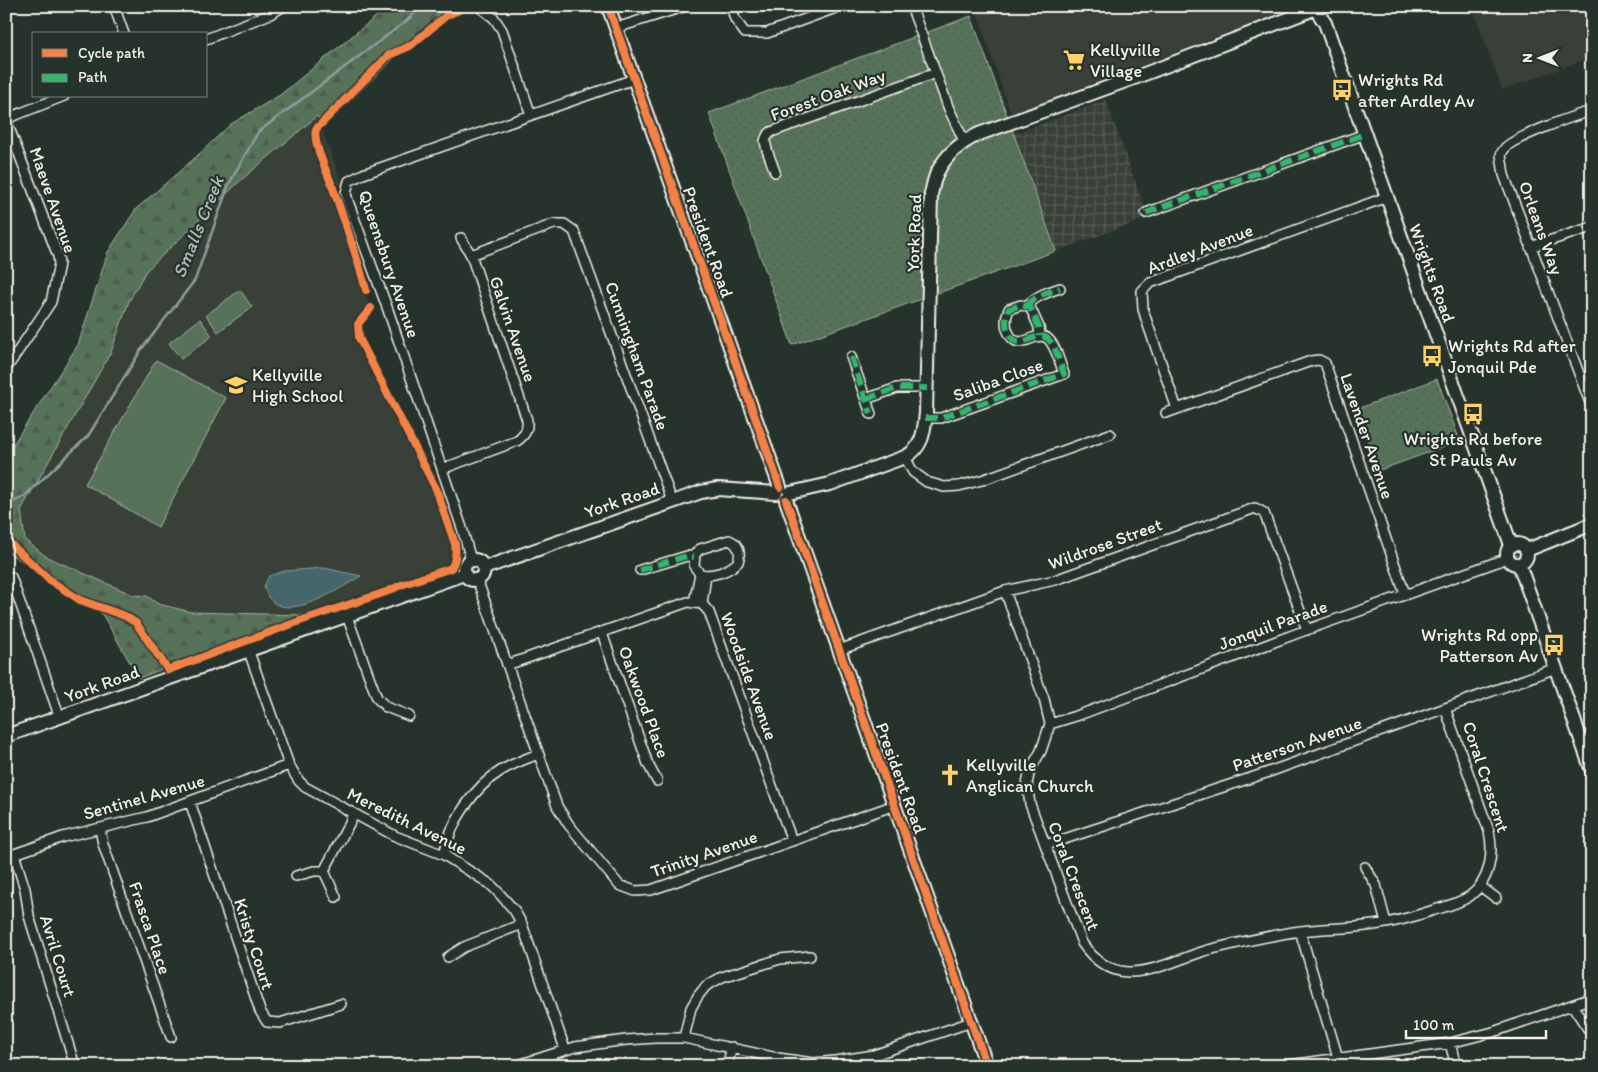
<svg xmlns="http://www.w3.org/2000/svg" width="1598" height="1072" viewBox="0 0 1598 1072" font-family="Itim,sans-serif">
<style>
.built{fill:#393f38}
.industrial{fill:url(#industrial-grid)}
.green{fill:url(#green-dots);stroke:#a6b2a1}
.forest{fill:url(#forest-firs);stroke:#a6b2a1}
.pitch{fill:#57735a;stroke:#a6b2a1}
.water{fill:#45666b;stroke:#8b9e9d}
.lines{fill:none;stroke-linecap:round;stroke-linejoin:round}
.stream{stroke:#8b9e9d;stroke-width:2.5}
.street-casing{stroke:#f4f1e8;stroke-width:12}
.secondary-casing{stroke:#f4f1e8;stroke-width:16}
.street{stroke:#26332d;stroke-width:9}
.secondary{stroke:#26332d;stroke-width:12}
.quiet{stroke:#33b770;stroke-width:6;stroke-dasharray:12 6;stroke-linecap:butt}
.cycleway-casing{stroke:#26332d;stroke-width:11}
.cycleway{stroke:#f48246;stroke-width:8}
.labels{text-anchor:middle;dominant-baseline:central;stroke-width:4.5;stroke-linejoin:round;paint-order:stroke}
.poi-label{font-size:18px;fill:#f4f1e8;stroke:#26332d;text-anchor:start}
.street-label{font-size:18px;fill:#f4f1e8;stroke:#26332d}
.water-label{font-size:19px;font-style:italic;fill:#aeb9b6;stroke:#26332d}
</style>
<defs>
<pattern id="industrial-grid" width="8" height="8" patternUnits="userSpaceOnUse" patternTransform="scale(1.25)"><rect width="8" height="8" fill="#393f38"/><path d="M0 4h8M4 0v8" fill="none" stroke="#565b55"/></pattern>
<pattern id="green-dots" width="8" height="8" patternUnits="userSpaceOnUse" patternTransform="scale(1.25)"><rect width="8" height="8" fill="#57735a"/><path d="M2 2h.1M6 6h.1" fill="none" stroke="#4f5b4f" stroke-width="1.8" stroke-linecap="round"/></pattern>
<pattern id="forest-firs" width="22" height="20" patternUnits="userSpaceOnUse" patternTransform="scale(1.25)"><rect width="22" height="20" fill="#57735a"/><path d="M5 1l3.5 6h-7zM16 11l3.5 6h-7z" fill="#4f5b4f"/></pattern>
</defs>
<rect width="100%" height="100%" fill="#26332d"/>
<filter id="ink" filterUnits="userSpaceOnUse"><feTurbulence type="fractalNoise" baseFrequency=".02" numOctaves="2"/><feDisplacementMap in="SourceGraphic" scale="10" xChannelSelector="R" yChannelSelector="G"/><feConvolveMatrix kernelMatrix="1 2 1 2 8 2 1 2 1" color-interpolation-filters="sRGB"/></filter>
<g filter="url(#ink)">
<path class="built" d="M975 6H1299L1011 114Z
M1472 6H1592V57L1502 90Z
M317 116 342 184 332 187 370 309 356 323 357 339 434 490 449 531 454 550 451 567 303 615 191 612 158 604 147 596 133 595 51 560 25 540 21 510 71 419 111 352 129 301 146 271 240 181Z"/>
<path class="industrial" d="M1106 100 1148 218 1056 251 1014 134Z"/>
<path class="green" d="M971 16 1056 251 792 345 709 113Z
M1437 379 1460 441 1380 470 1357 409Z"/>
<path class="forest" d="M389 6H460L439 14 324 127 317 116 240 181 146 271 129 301 111 352 21 510 25 540 47 557 133 595 147 596 158 604 191 612 303 615 139 678 102 614 6 551V455L78 345 108 252 136 209 196 157 231 124 280 95Z"/>
<path class="pitch" d="M240 290 252 307 218 332 206 315Z
M200 319 212 336 181 359 169 343Z
M156 360 226 398 158 527 85 484Z"/>
<path class="water" d="M324 568 361 576C338 590 274 632 264 586L269 576 285 571Z"/>
<g class="lines">
<path class="stream" d="M6 506 26 495 88 436 141 350 195 280 229 184 258 132 405 22 423 6"/>
<g class="street-casing">
<path id="street" d="M114 6 124 34
M731 6 735 19 745 33H767L841 6
M911 6 949 109 964 141
M482 9 494 18 502 30 531 115
M616 28 686 6
M206 39 270 14 284 6
M1592 111C1575 115 1515 137 1505 148 1503 150 1502 152 1501 155L1504 175 1592 408
M6 119 64 96
M6 120 58 256 59 264 51 302 6 369
M775 172 767 150 765 141 767 136 771 132 936 73
M1146 213 1365 134
M1530 247 1592 227
M471 255 554 224H564L574 231 672 501
M1027 306C1035 296 1048 292 1060 288
M851 357 871 414
M866 399 897 388H927
M1177 409 1147 322 1143 309 1142 291 1150 283 1387 197
M1166 413 1311 361 1319 360 1325 363 1405 594
M925 418H941L1064 374C1060 364 1056 345 1047 338 1034 329 1017 357 1007 329 1005 322 1006 316 1009 309L1021 305 1030 307 1039 327 1040 336
M905 457 913 472 927 482 944 487 959 486 982 480 1110 434
M442 469 517 441C525 435 528 430 527 420L471 255 461 238
M729 540C739 544 741 553 738 562 729 571 713 577 700 574L694 566 695 554 700 549Z
M471 560 462 528 388 310 348 201 346 193 349 181 363 174 634 79
M640 570 687 556 694 557
M11 577 60 718
M477 579 557 806 569 825 619 885 635 891 651 890 895 805
M1005 591 1044 699 1050 724 1041 751 1030 770 1027 784 1030 804 1082 943C1093 959 1108 971 1128 972 1154 973 1183 957 1208 950 1238 943 1270 935 1301 931 1325 928 1349 929 1373 925 1393 923 1412 917 1431 911 1444 907 1458 904 1470 896 1490 881 1494 854 1489 831L1445 708
M694 602 700 574
M702 604 706 575
M347 616 377 698 386 707 409 716
M602 633 648 764 657 781
M248 649 289 765 299 781 305 787 395 836 444 855 490 884 497 891 514 910 522 924 565 1049
M839 650 1005 591 1055 580 1255 508 1264 513 1266 518 1307 630
M507 665 688 602 702 604 709 612 792 841
M1050 724 1079 715 1298 633 1508 558
M190 802 260 1011 267 1022 280 1023 341 1004
M100 829 103 844 171 1037
M1046 845 1266 773 1556 668
M14 854 25 889 29 916 75 1066
M444 855C450 822 474 787 502 770 514 763 526 759 538 754
M6 857 63 837 147 817 289 765
M1365 867 1376 885 1386 923
M296 876 314 871H324
M1480 886 1496 898
M336 897 324 871 350 822 353 814
M1300 931 1338 1058
M448 957 464 947 522 924
M1572 1005 1592 1035
M684 1038 691 1008 698 996 706 986 722 977 780 959 810 956
M1450 1043 1456 1066
M515 1066 575 1047 626 1040 656 1038H684L778 1058 813 1063 835 1061 874 1055 971 1022
M727 1066 732 1047
M1282 1066 1450 1043 1493 1032 1592 998"/>
</g>
<g class="secondary-casing">
<path id="secondary" d="M608 6 780 487
M1319 14 1325 23 1511 545
M790 493 830 484 905 457C923 448 924 431 926 413L931 194C933 187 934 177 938 171 947 153 962 142 979 134L1134 78 1309 11
M786 500 987 1066
M1507 554a10 10 0 1 1 20 0a10 10 0 1 1-20 0Z
M1527 550 1592 524
M464 570a10 10 0 1 1 20 0a10 10 0 1 1-20 0Z
M1519 564 1592 771
M484 568 701 492 718 489 776 493
M6 736 464 574"/>
</g>
<use href="#street" class="street"/>
<use href="#secondary" class="secondary"/>
<path class="quiet" d="M1146 213 1365 134
M1027 306C1035 296 1048 292 1060 288
M851 357 871 414
M866 399 897 388H927
M925 418H941L1064 374C1060 364 1056 345 1047 338 1034 329 1017 357 1007 329 1005 322 1006 316 1009 309L1021 305 1030 307 1039 327 1040 336
M640 570 687 556 694 557"/>
<g class="cycleway-casing">
<path id="cycleway" d="M608 6 780 487
M366 290C357 256 345 223 334 191 329 175 312 144 316 129L389 55 410 46 447 15 459 10 465 6
M786 500 987 1066
M6 540 51 581 80 600 125 616 136 623 168 670 300 621 386 592 401 585 451 568C456 561 456 552 455 544L436 489 359 338 358 324 371 308"/>
</g>
<use href="#cycleway" class="cycleway"/>
</g>
</g>
<defs>
<g id="supermarket-bare" transform="scale(1.725)"><path d="M-6-5.5h2.5l.6 2H6L4.5 2H-2.5L-4.4-4H-6ZM-1.5 3.2a1.3 1.3 0 1 0 .1 0ZM3 3.2a1.3 1.3 0 1 0 .1 0Z" fill="#ffd166" stroke="#26332d" stroke-width="2.5" paint-order="stroke"/></g>
<g id="bus-bare" transform="scale(1.725)"><path d="M-5-6H5V4H4V6H2V4H-2V6H-4V4H-5ZM-3.5-4V0h7V-4ZM-3.5 1.2v1.5H-2V1.2ZM2 1.2v1.5H3.5V1.2Z" fill="#ffd166" stroke="#26332d" stroke-width="2.5" paint-order="stroke"/></g>
<g id="school-bare" transform="scale(1.725)"><path d="M0-5L7-2L0 1L-7-2ZM-4 1L0 2.5L4 1V4Q0 6-4 4Z" fill="#ffd166" stroke="#26332d" stroke-width="2.5" paint-order="stroke"/></g>
<g id="church-bare" transform="scale(1.725)"><path d="M-1.2-6h2.4v3.5h3.3v2.4h-3.3V6h-2.4V-.1h-3.3v-2.4h3.3Z" fill="#ffd166" stroke="#26332d" stroke-width="2.5" paint-order="stroke"/></g>
</defs>
<g fill-rule="evenodd">
<use href="#supermarket-bare" x="1074" y="60"/>
<use href="#bus-bare" x="1342" y="90"/>
<use href="#bus-bare" x="1432" y="356"/>
<use href="#school-bare" x="236" y="385"/>
<use href="#bus-bare" x="1473" y="414"/>
<use href="#bus-bare" x="1554" y="645"/>
<use href="#church-bare" x="950" y="775"/>
</g>
<g class="labels">
<g class="poi-label">
<text x="1090" y="50">Kellyville<tspan x="1090" dy="21">Village</tspan></text>
<text x="1358" y="80">Wrights Rd<tspan x="1358" dy="21">after Ardley Av</tspan></text>
<text x="1448" y="346">Wrights Rd after<tspan x="1448" dy="21">Jonquil Pde</tspan></text>
<text x="252" y="375">Kellyville<tspan x="252" dy="21">High School</tspan></text>
<text x="1473" y="439" text-anchor="middle">Wrights Rd before<tspan x="1473" dy="21">St Pauls Av</tspan></text>
<text x="1538" y="635" text-anchor="end">Wrights Rd opp<tspan x="1538" dy="21">Patterson Av</tspan></text>
<text x="966" y="765">Kellyville<tspan x="966" dy="21">Anglican Church</tspan></text>
</g>
<g class="street-label">
<text transform="translate(828 95) rotate(-20)">Forest Oak Way</text>
<text transform="translate(53 200) rotate(71)">Maeve Avenue</text>
<text transform="translate(1541 228) rotate(70)">Orleans Way</text>
<text transform="translate(914 233) rotate(-88)">York Road</text>
<text transform="translate(708 242) rotate(70)">President Road</text>
<text transform="translate(1200 249) rotate(-21)">Ardley Avenue</text>
<text transform="translate(389 264) rotate(71)">Queensbury Avenue</text>
<text transform="translate(1432 273) rotate(70)">Wrights Road</text>
<text transform="translate(513 329) rotate(71)">Galvin Avenue</text>
<text transform="translate(637 356) rotate(70)">Cunningham Parade</text>
<text transform="translate(998 380) rotate(-20)">Saliba Close</text>
<text transform="translate(1367 436) rotate(71)">Lavender Avenue</text>
<text transform="translate(622 500) rotate(-19)">York Road</text>
<text transform="translate(1105 544) rotate(-20)">Wildrose Street</text>
<text transform="translate(1273 625) rotate(-20)">Jonquil Parade</text>
<text transform="translate(749 676) rotate(70)">Woodside Avenue</text>
<text transform="translate(102 684) rotate(-20)">York Road</text>
<text transform="translate(644 702) rotate(70)">Oakwood Place</text>
<text transform="translate(1297 744) rotate(-19)">Patterson Avenue</text>
<text transform="translate(1486 777) rotate(72)">Coral Crescent</text>
<text transform="translate(901 778) rotate(70)">President Road</text>
<text transform="translate(144 797) rotate(-16)">Sentinel Avenue</text>
<text transform="translate(407 821) rotate(26)">Meredith Avenue</text>
<text transform="translate(704 854) rotate(-19)">Trinity Avenue</text>
<text transform="translate(1074 876) rotate(69)">Coral Crescent</text>
<text transform="translate(150 928) rotate(71)">Frasca Place</text>
<text transform="translate(254 944) rotate(72)">Kristy Court</text>
<text transform="translate(58 956) rotate(73)">Avril Court</text>
</g>
<g class="water-label">
<text transform="translate(198 227) rotate(-68)">Smalls Creek</text>
</g>
</g>
<rect width="1598" height="1072" fill="none" stroke="#26332d" stroke-width="25"/>
<rect x="12" y="12" width="1573" height="1047" fill="none" stroke="#f4f1e8" stroke-width="2" filter="url(#ink)"/>
<rect x="32" y="32" width="175" height="65" fill="#26332d" stroke="#787f78"/>
<rect x="42" y="49" width="25" height="8" fill="#f48246" stroke="#787f78"/>
<text x="78" y="58" font-size="15" fill="#f4f1e8">Cycle path</text>
<rect x="42" y="74" width="25" height="8" fill="#33b770" stroke="#787f78"/>
<text x="78" y="82" font-size="15" fill="#f4f1e8">Path</text>
<g transform="translate(1540 58) rotate(270)" stroke="#26332d" stroke-width="4" paint-order="stroke">
<path d="M0-4L9 19L0 12L-9 19Z" fill="#f4f1e8"/>
<text y="-8" font-size="14" font-weight="bold" text-anchor="middle" fill="#f4f1e8">N</text>
</g>
<path d="M1406 1030v8h140v-8" fill="none" stroke="#f4f1e8" stroke-width="2.5"/>
<text x="1413" y="1030" font-size="15" fill="#f4f1e8" stroke="#26332d" stroke-width="4" paint-order="stroke">100 m</text>
</svg>
